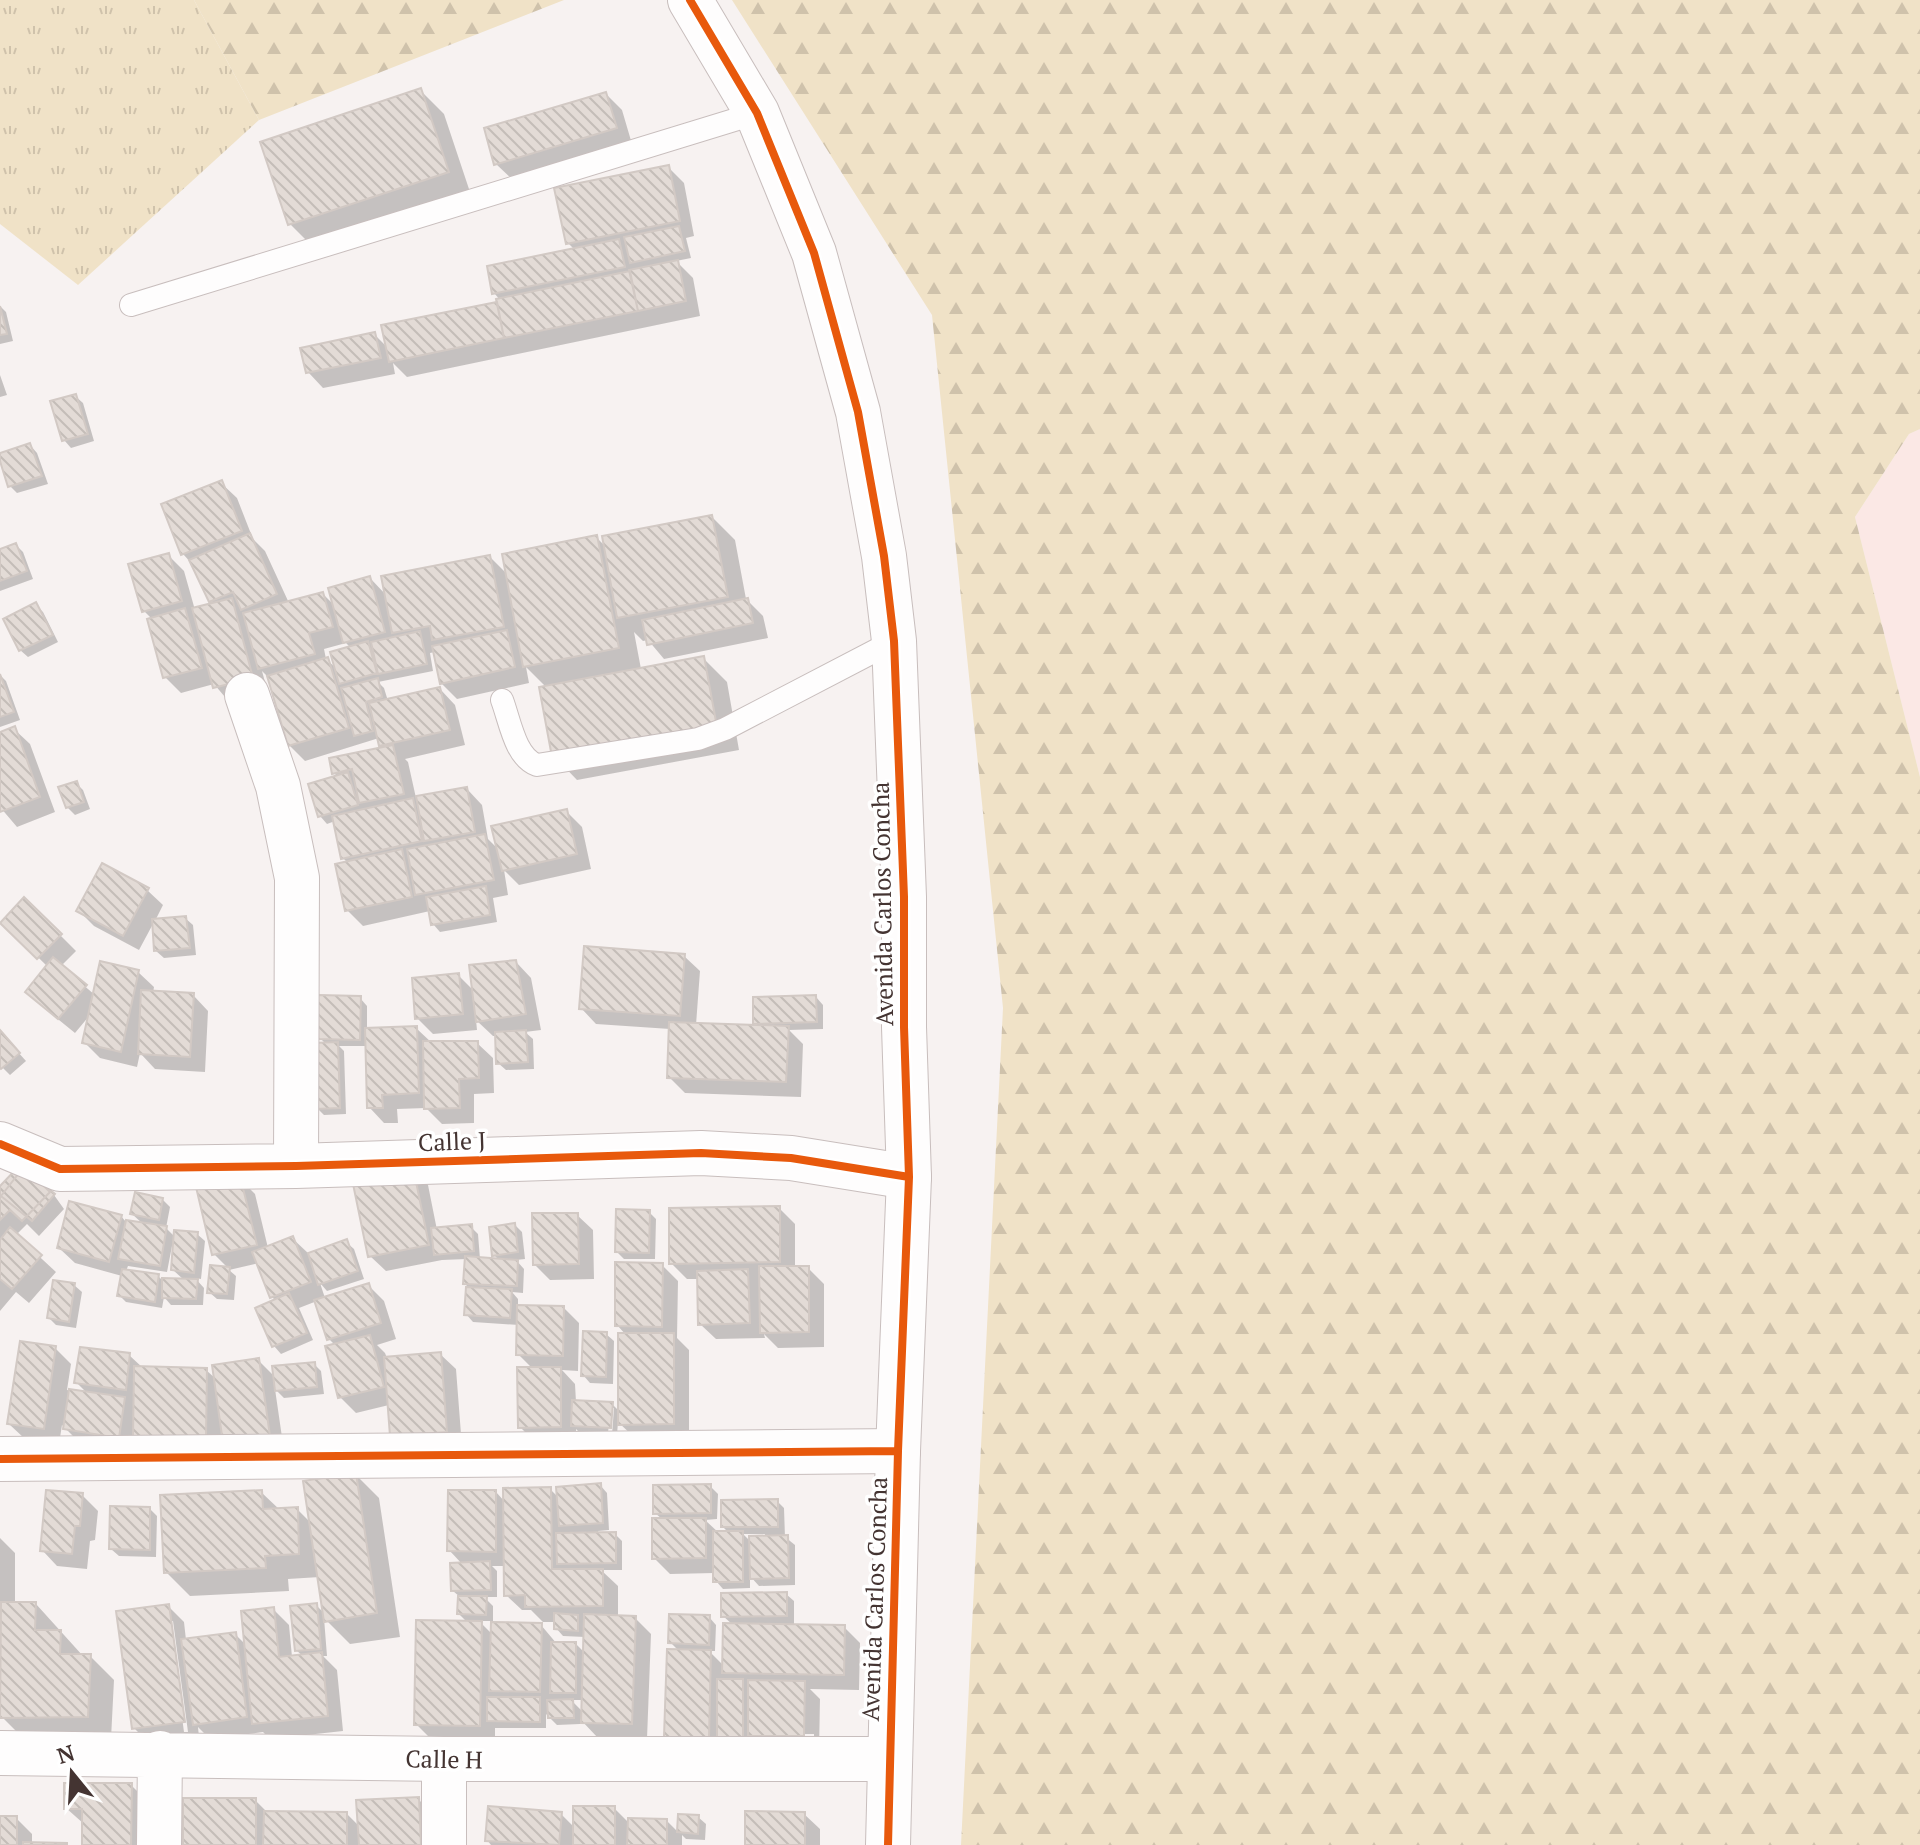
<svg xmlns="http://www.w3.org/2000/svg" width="1920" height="1845" viewBox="0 0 1920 1845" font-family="'PT Serif',serif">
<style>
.built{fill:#fbe8e5}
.grass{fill:url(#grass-tufts)}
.forest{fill:url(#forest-firs)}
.shadow{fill:#0003;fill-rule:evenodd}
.building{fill:url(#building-back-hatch);stroke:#d2c9c4;stroke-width:2}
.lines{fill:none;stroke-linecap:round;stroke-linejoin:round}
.lane-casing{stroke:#c8bebd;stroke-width:24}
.street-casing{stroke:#c8bebd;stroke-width:46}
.secondary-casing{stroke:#c8bebd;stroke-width:46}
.lane{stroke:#fefdfd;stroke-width:22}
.street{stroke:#fefdfd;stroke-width:44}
.secondary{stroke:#fefdfd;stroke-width:44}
.cycleway-casing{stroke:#fff;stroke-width:13}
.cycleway{stroke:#e8590c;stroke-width:8}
.labels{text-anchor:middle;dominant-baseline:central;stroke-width:7;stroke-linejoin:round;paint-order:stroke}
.street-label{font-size:24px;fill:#443432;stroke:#fff}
</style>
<defs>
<pattern id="grass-tufts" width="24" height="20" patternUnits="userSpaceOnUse" patternTransform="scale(2)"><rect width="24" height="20" fill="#f0e2c7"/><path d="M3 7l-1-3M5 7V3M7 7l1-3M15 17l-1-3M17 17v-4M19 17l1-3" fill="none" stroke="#cfc2ab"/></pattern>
<pattern id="forest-firs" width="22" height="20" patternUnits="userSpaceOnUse" patternTransform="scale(2)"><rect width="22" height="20" fill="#f0e2c7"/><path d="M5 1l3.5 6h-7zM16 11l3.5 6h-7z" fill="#cfc2ab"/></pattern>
<pattern id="building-back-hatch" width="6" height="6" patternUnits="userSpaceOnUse" patternTransform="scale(2)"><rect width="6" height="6" fill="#e3dbd6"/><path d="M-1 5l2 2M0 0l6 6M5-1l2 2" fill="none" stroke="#c4bdb8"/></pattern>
</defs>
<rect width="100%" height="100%" fill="#f7f2f1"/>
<path class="built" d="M1920 429V777L1855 517 1909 434Z"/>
<path class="grass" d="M0 0H194L259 120 78 285 0 224Z"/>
<path class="forest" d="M194 0H564L259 120Z
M732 0H1920V429L1909 434 1855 517 1920 777V1845H961L1003 1008 932 315Z"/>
<path class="shadow" d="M420 90 444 114 471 195 314 248 290 224Z
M606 94 622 110 632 144 512 179 496 164Z
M668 167 684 183 694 236 686 238 691 258 676 261 693 278 700 316 407 377 393 363 395 374 323 388 308 372 375 335 388 348 384 326 501 301 494 293 575 250 568 243Z
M0 306 6 312 13 341 0 344Z
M0 375 7 395 0 397Z
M75 396 83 403 94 441 71 448 64 440Z
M30 445 37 453 48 484 17 493 10 486Z
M221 483 237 498 253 539 265 551 289 603 323 594 336 607 370 578 387 596 490 557 508 575 596 537 606 547 712 517 735 540 746 599 763 616 768 638 664 659 648 640 643 641 634 632 641 669 703 658 727 682 739 750 577 780 554 756 546 687 526 667 529 683 457 699 441 683 435 652 430 653 433 671 378 682 384 688 388 701 440 689 455 705 465 745 405 759 408 762 416 798 467 789 482 805 488 839 499 850 566 811 582 827 591 869 519 885 504 870 508 895 493 898 497 922 440 932 433 924 430 911 363 926 347 910 348 863 343 858 335 821 327 824 320 816 338 777 334 773 384 748 379 738 305 761 289 745 270 679 262 671 268 693 230 703 214 684 181 693 165 677 152 619 144 611 168 555 184 571 195 610 214 605 193 565 183 554ZM346 643 351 648 337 669 326 659 324 649Z
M16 545 23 552 33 579 0 591V551Z
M36 605 43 612 58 642 28 657 20 650Z
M0 675 6 681 20 720 0 727Z
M14 729 30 744 55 812 17 827 0 807V734Z
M76 783 83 790 90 809 75 815 67 807Z
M147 890 163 905 155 921 185 918 193 925 196 955 164 958 156 951 154 922 139 950 94 926 78 910Z
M24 899 76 951 61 966 95 995 138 972 154 987 153 993 193 995 208 1011 205 1072 155 1069 140 1053 137 1067 100 1058 84 1042 90 1015 75 1033 43 1007 28 992 48 967 2 922Z
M684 956 700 971 696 1025 760 1027 755 1023 816 997 823 1005V1029L789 1030 803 1044 801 1097 685 1093 669 1077 670 1029 596 1024 581 1008Z
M516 962 531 978 541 1030 525 1032 533 1039 534 1069 506 1070 498 1063 497 1036H493L476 1020 477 1030 433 1034 417 1018 458 975 474 991Z
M360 998 367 1006V1030L416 1028 432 1043H477L493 1058 494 1093 474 1094V1123L442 1124 426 1108 397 1109 398 1123H384L369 1107 367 1046H339L344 1051 346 1114 324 1115 317 1108 326 1044 320 1038Z
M0 1032 26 1061 10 1075 0 1065Z
M413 1169 428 1185 437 1230 471 1227 478 1234 480 1259 500 1261 494 1255 515 1225 522 1232 525 1259 516 1260 524 1269 523 1293 512 1292 518 1299V1307L564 1308 579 1323 578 1371 562 1370 575 1384 576 1402 612 1404 620 1412 626 1335 617 1325 662 1265 678 1281 677 1338 689 1350V1439H636L618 1422 617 1435H612L614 1408H610L608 1434 580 1433 576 1429V1442L536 1443 520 1427 533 1369 518 1354 519 1325 473 1322 466 1314 467 1259 442 1260 386 1271 370 1256Z
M239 1178 255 1194 268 1248 292 1238 309 1254 346 1242 354 1249 364 1279 327 1291 320 1283 325 1298 368 1285 384 1301 396 1339 377 1345 385 1353 387 1358 440 1354 456 1369 462 1447 407 1451 389 1405 356 1413 340 1397 335 1345 329 1339 317 1301 299 1308 313 1340 281 1354 274 1346 258 1309 276 1301 272 1297 259 1263 229 1270 236 1276 234 1300 217 1299 209 1292 229 1269 214 1254Z
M0 1189 54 1195 64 1209 39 1236 27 1224 16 1235 56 1272 29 1303 16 1292 0 1311Z
M162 1199 170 1207 166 1228 175 1237 197 1234 205 1241 201 1279 195 1278 204 1288 203 1305H171L164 1297 162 1308 126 1302 119 1295 122 1276 75 1263 59 1248 121 1216 126 1222 143 1224 132 1214ZM172 1246H175L173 1270 184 1280H162L158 1276 126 1271 128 1266 167 1272Z
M779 1208 795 1224V1268H808L824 1284V1347L778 1348 764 1334 765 1338 716 1339 700 1324 699 1279H687L671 1263Z
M649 1212 656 1219 655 1259H624L617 1252Z
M577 1215 593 1230 594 1279 550 1280 534 1264Z
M74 1285 82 1292 76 1328 56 1325 49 1318Z
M606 1334 614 1341 613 1384 590 1383 583 1375Z
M55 1348 71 1364 67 1390 87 1393 77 1383 129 1355 143 1368 206 1370 216 1379 258 1360 276 1378 314 1364 321 1371 324 1394 284 1398 275 1389 284 1451 224 1431H221V1453L81 1444 62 1425 59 1444 25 1439 9 1424Z
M356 1475 379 1498 400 1637 350 1644 324 1618 327 1656H323L337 1670 343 1731 270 1739 263 1732 210 1739 198 1727 199 1737 149 1743 134 1728 168 1606 184 1622 186 1640 235 1634 246 1645 273 1609 289 1625 292 1657 303 1656 297 1651 316 1605 325 1614 320 1577 288 1579 289 1591 190 1596 166 1572 261 1492 280 1510 297 1509 312 1524ZM169 1621H173L188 1732H184Z
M600 1485 607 1493 609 1530 598 1531 599 1534H615L622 1541V1570H601L618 1586V1617L635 1618 651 1634 647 1739 598 1738 580 1719V1724L557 1725 546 1714V1728H495V1740H432L416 1724 468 1623 459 1614 460 1597 453 1591 463 1565 449 1550 496 1492 505 1502 550 1489 559 1498ZM492 1566H506V1595L522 1610H531L543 1622H556V1628L563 1636 585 1637V1653L576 1644H557L541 1625 493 1624V1606L484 1597H497V1571ZM479 1621H493L492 1634ZM571 1700H583V1712Z
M710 1486 718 1494 717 1519 705 1520 719 1533H729L723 1527 777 1501 784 1508 785 1537 795 1545V1585L759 1586 750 1576V1588L723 1589 716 1581 715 1573 670 1574 654 1558 663 1520 655 1513ZM743 1534H765V1538L751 1542Z
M82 1495 98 1511 95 1540 90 1541 87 1569 57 1566 42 1550Z
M150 1509 157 1516 156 1557 119 1556 111 1549Z
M0 1538 15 1553V1604H36L83 1656H90L114 1680 111 1739 26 1741 2 1717 3 1618H0Z
M786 1594 794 1601V1626L844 1627 860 1643 859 1690 810 1689 820 1699 819 1751H765L750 1735 749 1745 682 1752 679 1651 670 1642 709 1617 716 1625 715 1651H709L724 1666 733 1625 723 1616ZM763 1734H814V1738H763Z
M131 1785 147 1801 146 1845H84V1824L66 1808Z
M418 1799 434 1815 435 1845H185L255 1800 269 1814H347L360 1827Z
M614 1808 630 1824 667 1821 679 1833 680 1816 698 1817 706 1824 705 1840 686 1839 682 1835V1845H491L487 1840 561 1814 575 1828Z
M804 1814 820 1829V1845H747Z
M0 1818H16L32 1834V1844L67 1845H0Z"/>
<path class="building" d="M421 88 449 172 288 225 260 142Z
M606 92 617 128 494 165 484 128Z
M669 165 680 221 566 244 554 188Z
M679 226 685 251 630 263 624 237Z
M619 239 625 267 492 294 487 266Z
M678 260 686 301 638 311 629 270Z
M630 271 638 311 504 338 496 299Z
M497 302 504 338 389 362 381 325Z
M0 306 7 334 0 335Z
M375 332 381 358 306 373 300 348Z
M76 394 88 434 62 441 50 401Z
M30 443 42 476 8 487 0 461V453Z
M222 480 242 531 181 555 161 504Z
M712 515 728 597 617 618 602 536Z
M250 533 277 594 241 610 233 592 209 602 189 560Z
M597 535 619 648 523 667 502 554Z
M16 543 27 571 0 581V549Z
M169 553 182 601 142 612 128 564Z
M490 555 504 627 432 640 430 626 392 633 381 576Z
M370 576 385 632 343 643 328 588Z
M323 592 333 627 309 633 315 654 258 669 243 613Z
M232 598 253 678 213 688 192 608Z
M748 598 753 623 647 645 642 620Z
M36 602 53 635 19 651 3 619Z
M185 608 202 668 163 678 147 619Z
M507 630 515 667 440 684 432 646Z
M420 631 427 664 378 674 371 642Z
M368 641 377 673 339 684 330 652Z
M704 656 717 727 552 757 539 687Z
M328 657 349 728 288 746 267 676Z
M0 674 14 712 0 717Z
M378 678 382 697 366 702 373 731 354 736 341 688Z
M440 687 450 730 379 746 369 703Z
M15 726 40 797 0 812V732Z
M393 745 404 794 359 803 352 769 332 774 329 758Z
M348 772 358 805 318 817 308 784Z
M77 781 84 802 66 808 58 787Z
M467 787 475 832 424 841 416 796Z
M413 798 422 841 341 859 332 816Z
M567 809 577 854 502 871 491 826Z
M485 834 494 880 415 895 407 849Z
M402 849 412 897 345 911 335 864Z
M102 863 149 888 123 936 76 911Z
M486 886 490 915 431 925 426 897Z
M24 897 62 934 37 959 0 923Z
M186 916 190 948 154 951 152 919Z
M584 946 685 954 680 1016 579 1009Z
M53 957 87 985 58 1019 25 992Z
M516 960 526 1014 476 1022 469 965Z
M100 961 139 970 121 1052 82 1043Z
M459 973 463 1014 415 1019 412 978Z
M141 990 194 993 190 1057 138 1054Z
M318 995 361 996 360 1040 318 1039Z
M816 995 817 1022 753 1024V997Z
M669 1022 789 1026 786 1082 667 1078Z
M417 1026 419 1093 382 1095 383 1108H367L365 1028Z
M0 1030 20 1053 1 1069 0 1068Z
M526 1030 528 1062 496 1064 495 1032Z
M423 1041H478L479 1078 459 1079 460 1108 424 1109Z
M338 1042 340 1108 315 1109 312 1043Z
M21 1164 50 1192 22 1221 10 1210 0 1220V1186Z
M413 1167 429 1245 368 1257 352 1179Z
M23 1168 55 1194 32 1221 1 1196Z
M240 1176 257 1245 212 1255 196 1187Z
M135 1192 163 1198 159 1220 130 1214Z
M69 1201 122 1215 109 1262 57 1248Z
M780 1206V1262L669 1264V1208Z
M616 1209 650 1210 649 1253 615 1252Z
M532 1213H578L579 1264 533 1265Z
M126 1220 167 1226 160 1266 118 1259Z
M515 1223 518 1252 492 1256 489 1227Z
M472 1224 474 1251 434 1255 431 1228Z
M10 1227 42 1255 12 1289 0 1279V1240Z
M174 1230 198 1232 194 1273 171 1270Z
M293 1236 311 1282 270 1298 252 1252Z
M347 1239 358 1271 318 1285 308 1253Z
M465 1256 518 1260 517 1286 463 1284Z
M615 1262 663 1263 662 1327 615 1326Z
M210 1265 230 1267 227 1294 207 1293Z
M759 1266H809V1332L760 1333Z
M122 1269 159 1274 155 1302 117 1296Z
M748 1269 750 1323 698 1325 697 1271Z
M162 1278 198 1279 196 1299 162 1298Z
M53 1280 75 1283 69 1322 47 1318Z
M369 1283 381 1323 327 1340 314 1300Z
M466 1287 512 1289 510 1318 464 1315Z
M289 1293 307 1333 272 1347 255 1308Z
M517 1305 564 1306 563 1356 516 1355Z
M583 1331 607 1332 606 1377 581 1376Z
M618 1333H674V1424L618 1425Z
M370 1335 384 1387 338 1398 325 1346Z
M20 1341 56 1346 44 1429 7 1424Z
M80 1347 130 1353 126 1390 74 1383Z
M441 1352 447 1432 390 1436 384 1357Z
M259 1358 270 1436 223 1443 212 1365Z
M315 1362 317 1387 275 1391 272 1366Z
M134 1366 207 1368 206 1438 133 1437Z
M517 1367H561V1427L518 1428Z
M69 1389 125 1397 119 1438 63 1429Z
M572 1400 613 1402 611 1428 571 1426Z
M356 1473 377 1613 324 1622 303 1481Z
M601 1483 603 1523 559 1526 556 1487Z
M711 1484V1513L653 1514V1485Z
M551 1487 552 1569H603V1606L525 1607V1595L504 1596 503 1488Z
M46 1490 83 1493 80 1526H75L72 1554 40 1551Z
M262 1490 263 1509 298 1507 299 1554 265 1556 266 1568 164 1573 160 1495Z
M448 1490H496V1552L447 1551Z
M778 1499V1527H721V1500Z
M110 1506 150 1507V1550L109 1549Z
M652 1518H706V1558L652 1559Z
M713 1531H743V1582H713Z
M616 1532V1563L557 1564 556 1533Z
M788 1535 789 1578 750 1579 749 1536Z
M490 1561 491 1590 451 1591 450 1563Z
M787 1592V1616L721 1617V1593Z
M458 1596H487L486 1615 457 1614Z
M1 1602H36L35 1630H61L60 1654H91L88 1717 0 1718Z
M317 1603 321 1649 295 1651 290 1606Z
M169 1604 185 1722 132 1729 116 1611Z
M274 1607 279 1657 322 1652 328 1716 252 1724 241 1611Z
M554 1613 578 1615V1631L554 1629Z
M584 1614 636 1616 632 1724 581 1723Z
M669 1614 710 1615 709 1645 668 1643Z
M416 1620 482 1621 480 1726 414 1725Z
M491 1622 542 1623 540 1692 489 1691Z
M723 1623 845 1625 844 1675 722 1673Z
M236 1632 247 1717 193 1725 181 1639Z
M551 1642H576V1693H550Z
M667 1649 711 1650 709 1738 664 1737Z
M717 1679H743V1739H717Z
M748 1680 805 1681 804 1736H748Z
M487 1697H540V1722L487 1721Z
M573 1699 574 1718H548L547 1700Z
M64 1783H132L131 1845H82V1809H64Z
M419 1797 421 1845H359L356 1800Z
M183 1798H256V1845H183Z
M488 1806 562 1812 559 1845 485 1841Z
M573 1806H615V1845H573Z
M264 1811 347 1812V1845H263Z
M745 1811 805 1812V1845H745Z
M678 1814 699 1815 698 1834 677 1832Z
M0 1816H17V1845H0Z
M628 1818 667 1819V1845H627Z
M23 1842 67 1843V1845H23Z"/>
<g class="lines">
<g class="lane-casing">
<path id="lane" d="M131 305 757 113
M502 700C510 721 515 757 537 765L698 739 725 729 894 641"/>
</g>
<g class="street-casing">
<path id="street" d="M247 695 278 786 297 878 296 1166
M0 1144 60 1169 296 1166 701 1153 791 1158 909 1177
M0 1459 898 1451
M0 1753 444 1759H889
M159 1845 160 1753
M444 1845V1759"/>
</g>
<g class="secondary-casing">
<path id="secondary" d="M690 0 757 113 814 253 858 412 884 556 894 641 904 897V1027L909 1177 898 1451 888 1845"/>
</g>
<use href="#lane" class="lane"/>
<use href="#street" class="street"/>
<use href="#secondary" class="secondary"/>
<g class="cycleway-casing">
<path id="cycleway" d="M690 0 757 113 814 253 858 412 884 556 894 641 904 897V1027L909 1177 898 1451 888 1845
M0 1144 60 1169 296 1166 701 1153 791 1158 909 1177
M0 1459 898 1451"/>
</g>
<use href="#cycleway" class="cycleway"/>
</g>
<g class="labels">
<g class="street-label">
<text transform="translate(882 904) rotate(-91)">Avenida Carlos Concha</text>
<text transform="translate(452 1141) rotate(-2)">Calle J</text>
<text transform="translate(874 1599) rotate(-88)">Avenida Carlos Concha</text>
<text transform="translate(444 1759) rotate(1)">Calle H</text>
</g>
</g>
<g transform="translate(72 1773) rotate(342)" stroke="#ffffff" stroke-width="6" paint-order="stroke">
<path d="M0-6L14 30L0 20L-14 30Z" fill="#443432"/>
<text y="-12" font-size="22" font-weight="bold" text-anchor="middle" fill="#443432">N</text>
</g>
</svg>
